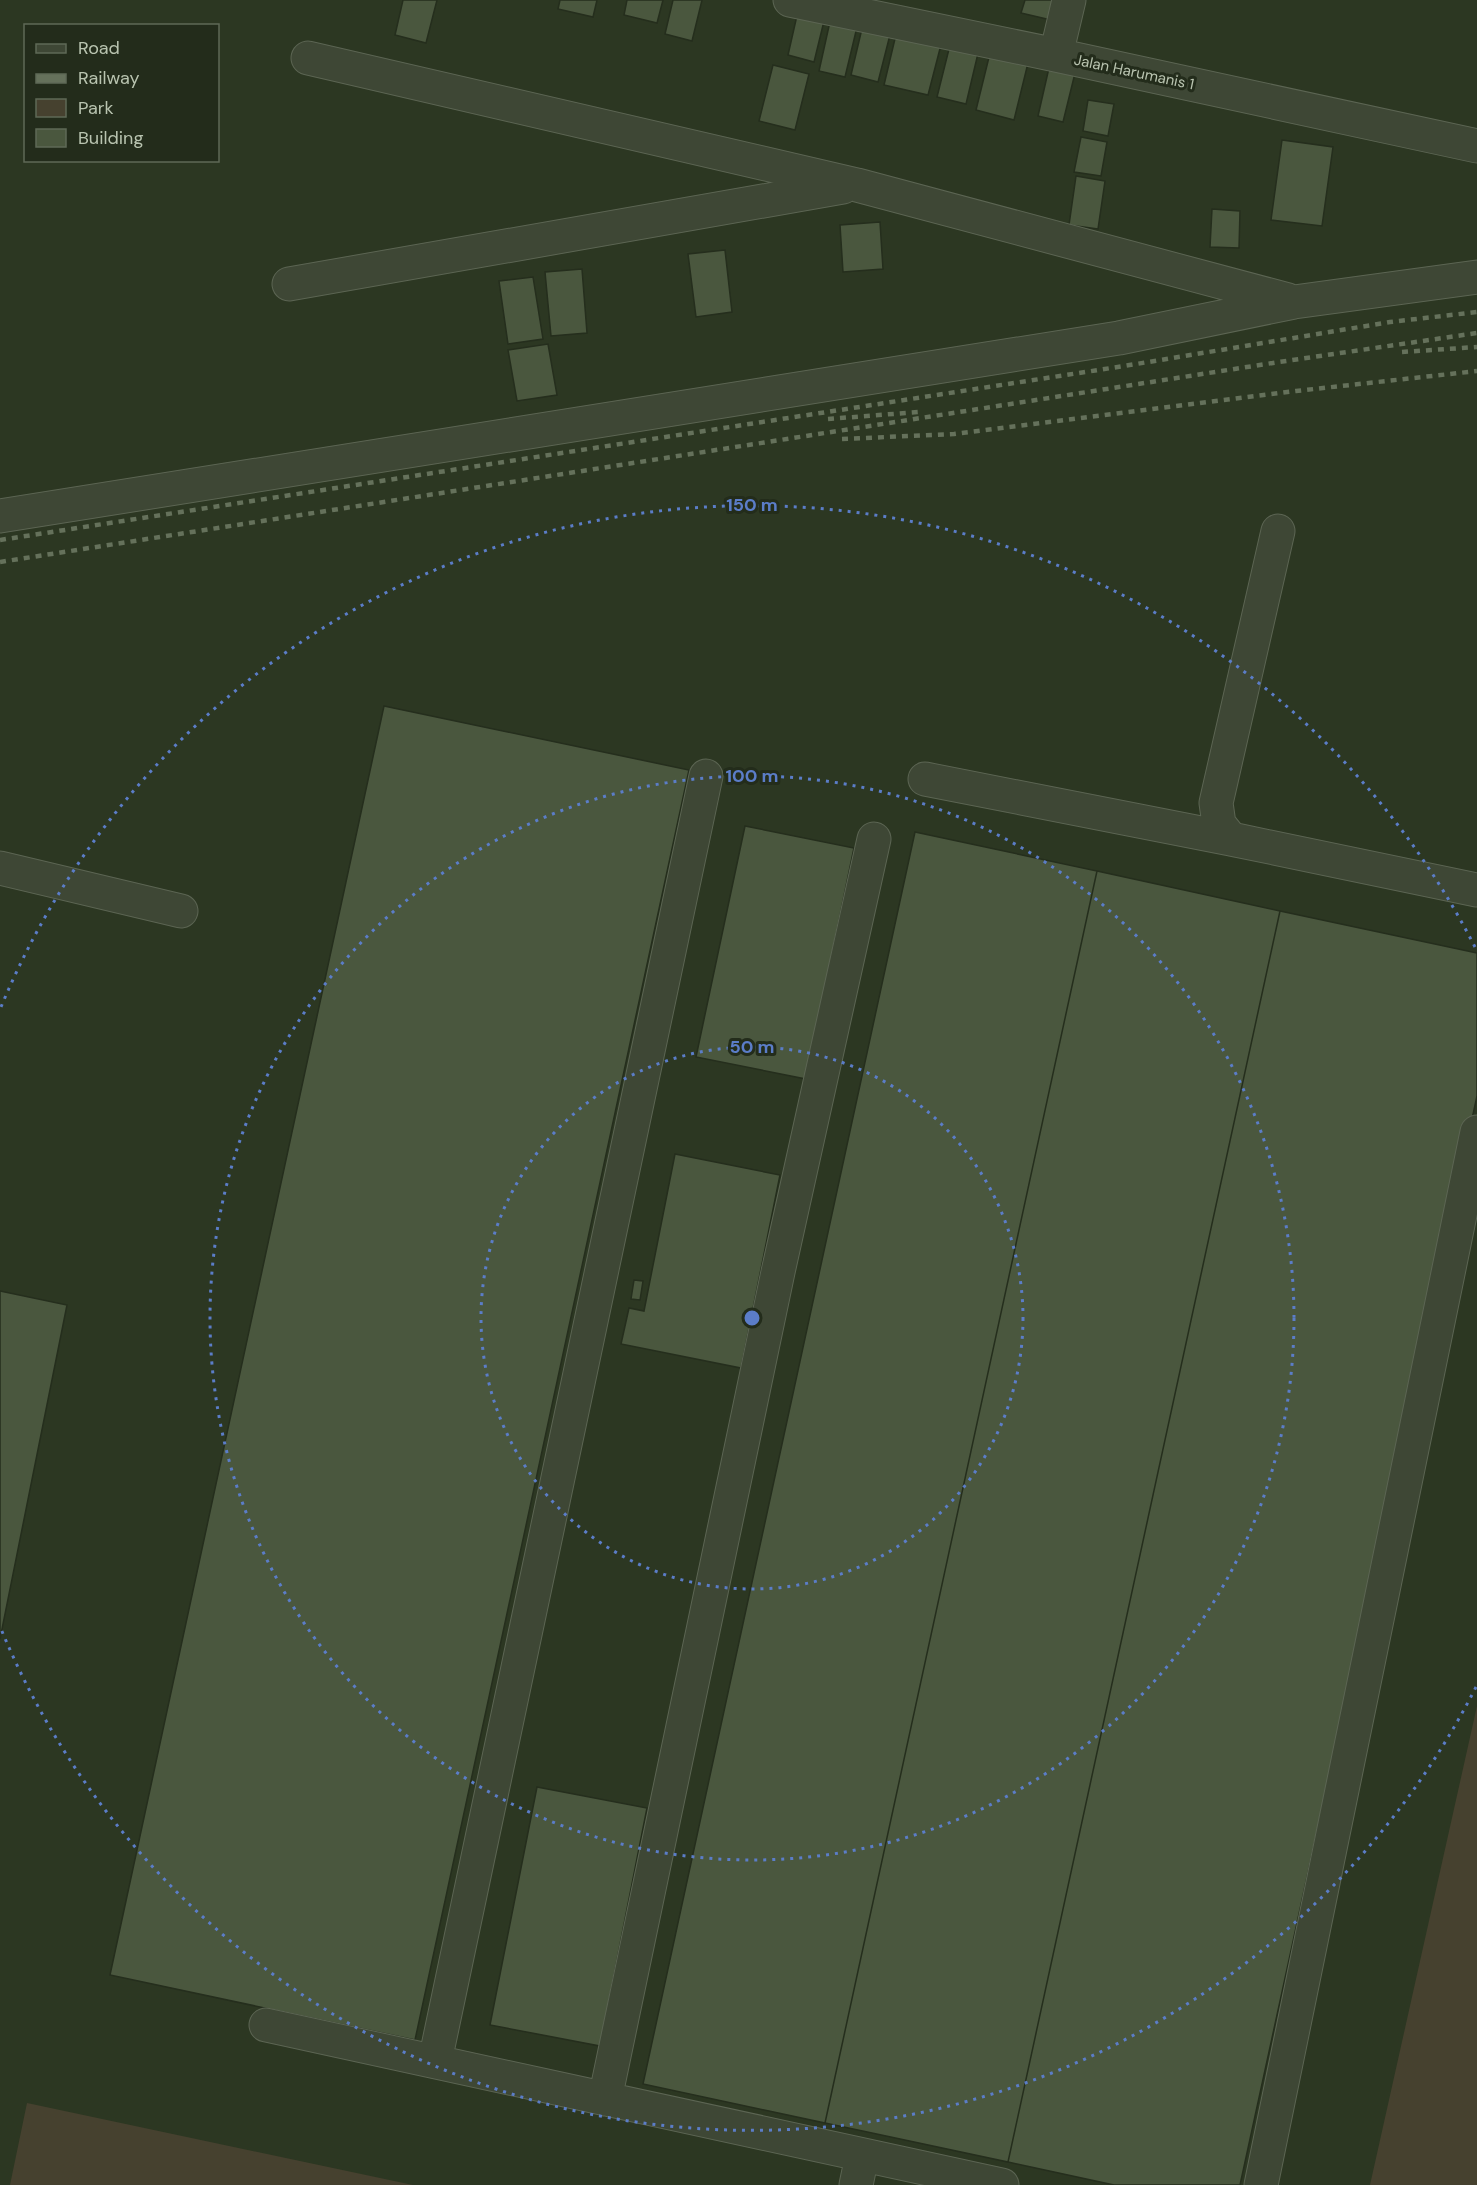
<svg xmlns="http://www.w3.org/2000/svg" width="1477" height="2185" viewBox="0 0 1477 2185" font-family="'DM Sans',sans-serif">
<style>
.green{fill:#46412f}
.building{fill:#4a573e;stroke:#252e1d;stroke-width:1.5}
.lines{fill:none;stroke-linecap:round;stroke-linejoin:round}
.minor-casing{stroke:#5c6553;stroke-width:35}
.minor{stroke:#3e4735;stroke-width:33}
.rail{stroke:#65715b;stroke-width:4.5;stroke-dasharray:6 6;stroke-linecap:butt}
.ring{fill:none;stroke:#5b7dc8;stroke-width:3;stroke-dasharray:3 6}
.labels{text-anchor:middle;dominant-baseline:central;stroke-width:6;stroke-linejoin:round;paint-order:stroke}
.street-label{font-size:15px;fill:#b9c4b0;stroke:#232c1b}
.centre{fill:#5b7dc8;stroke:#232c1b;stroke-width:3}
.ring-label{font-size:18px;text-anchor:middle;font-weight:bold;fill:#5b7dc8;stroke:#232c1b;stroke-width:6;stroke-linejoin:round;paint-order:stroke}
</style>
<rect width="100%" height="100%" fill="#2c3722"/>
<path class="green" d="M1477 1706V2185H1370Z
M27 2103 413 2185H10Z"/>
<path class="building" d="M403 0H437L426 43 395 35Z
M560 0H597L593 17 558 9Z
M627 0H663L657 23 624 15Z
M673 0H702L692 41 665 34Z
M1025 0H1056L1051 20 1021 13Z
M798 11 825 17 814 62 788 55Z
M831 17 858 23 845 77 819 71Z
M864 20 892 27 878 82 851 75Z
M898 26 943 37 928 95 884 85Z
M952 37 980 45 966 104 937 97Z
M991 49 1029 59 1014 120 976 110Z
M1051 59 1077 65 1063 122 1038 116Z
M773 65 809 74 795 130 759 121Z
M1088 100 1114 104 1108 136 1083 131Z
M1081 137 1107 142 1101 176 1074 172Z
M1282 140 1333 147 1322 226 1271 220Z
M1076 176 1105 181 1098 229 1069 225Z
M1212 209 1240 211 1239 248 1210 247Z
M880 222 883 269 843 272 840 225Z
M725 250 732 312 696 317 688 254Z
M582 269 587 333 551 336 545 272Z
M533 277 543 339 508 344 499 281Z
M548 344 557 395 517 401 508 350Z
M384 706 689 770 415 2040 110 1975Z
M745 826 854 848 806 1079 696 1057Z
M915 832 1097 871 825 2123 643 2084Z
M1097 871 1280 911 1008 2162 825 2123Z
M1280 911 1477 953V1096L1240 2185H1114L1008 2162Z
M675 1154 780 1175 741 1368 621 1344 629 1308 644 1311Z
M634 1280 643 1281 640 1300 631 1299Z
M0 1291 67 1305 0 1639Z
M537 1787 647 1808 600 2046 490 2025Z"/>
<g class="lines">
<g class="minor-casing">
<path id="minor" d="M790 0 1056 55 1477 146
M1056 55 1069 0
M308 58 857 185 1288 300
M289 284 843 187
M0 516 1119 338 1294 302 1477 277
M1278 531 1216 803 1219 824 1231 839 1477 890
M925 779 1231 839
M0 868 181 911
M266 2025 1002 2185
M435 2061 706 776
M605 2099 778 1272 874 839
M856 2185 862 2156
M1261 2185 1477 1132"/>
</g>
<use href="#minor" class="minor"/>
<path class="rail" d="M1402 352 1477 347
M828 419 918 412
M842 439 954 434 1296 391 1477 371
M0 540 1124 366 1390 322 1477 312
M0 562 1279 362 1477 333"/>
</g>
<g class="ring">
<circle cx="752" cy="1318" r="271"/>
<circle cx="752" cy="1318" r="542"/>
<path d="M1476 1687A813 813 0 0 1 1 1629M1 1007A813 813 0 0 1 1476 949"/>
</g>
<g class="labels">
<g class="street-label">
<text transform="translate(1134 72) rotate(12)">Jalan Harumanis 1</text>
</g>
</g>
<circle cx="752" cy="1318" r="9" class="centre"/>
<g class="ring-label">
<text x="752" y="511">150 m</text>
<text x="752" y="782">100 m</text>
<text x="752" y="1053">50 m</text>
</g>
<rect x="24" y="24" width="195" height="138" fill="#232c1b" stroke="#5f6957" stroke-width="1.5"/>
<rect x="36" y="44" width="30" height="9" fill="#3e4735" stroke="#5f6957" stroke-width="1.5"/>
<text x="78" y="54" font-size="18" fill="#b9c4b0">Road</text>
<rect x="36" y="74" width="30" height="9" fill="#65715b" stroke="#5f6957" stroke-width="1.5"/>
<text x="78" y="84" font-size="18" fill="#b9c4b0">Railway</text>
<rect x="36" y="99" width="30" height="18" fill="#46412f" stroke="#5f6957" stroke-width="1.5"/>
<text x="78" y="114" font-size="18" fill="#b9c4b0">Park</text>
<rect x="36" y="129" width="30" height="18" fill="#4a573e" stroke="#5f6957" stroke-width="1.5"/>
<text x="78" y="144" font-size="18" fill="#b9c4b0">Building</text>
</svg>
